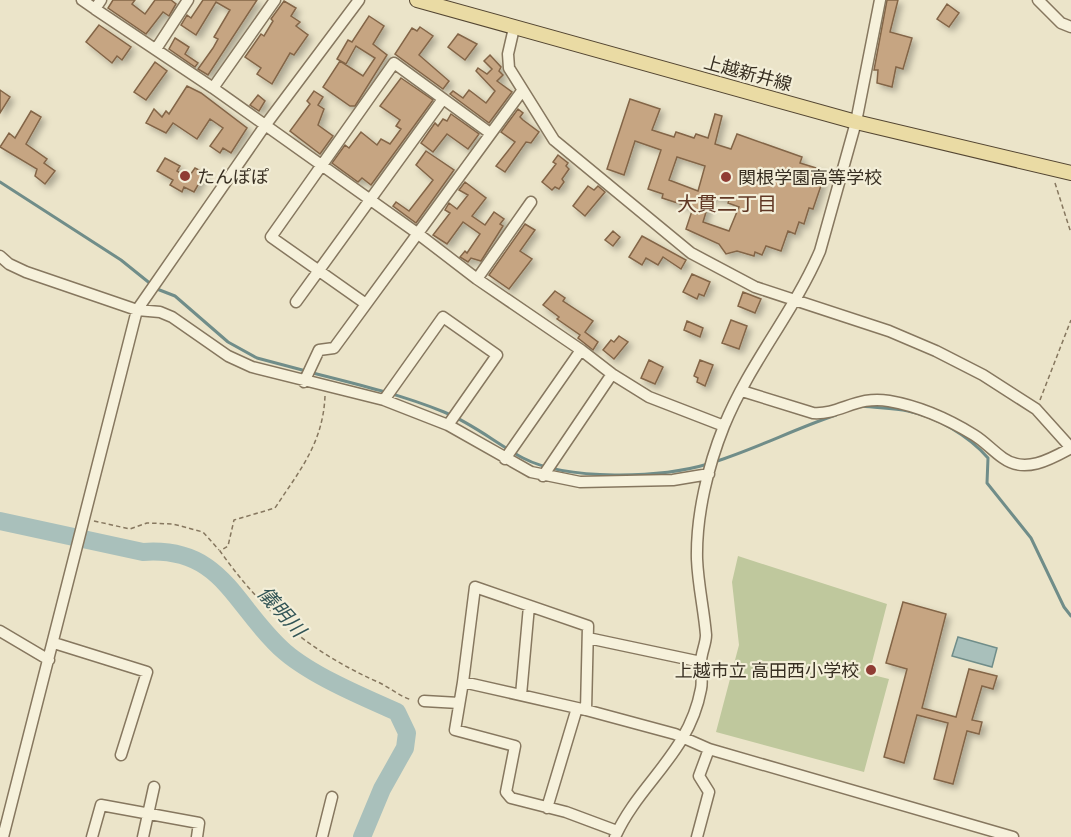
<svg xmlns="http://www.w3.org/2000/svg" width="1071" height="837" viewBox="0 0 1071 837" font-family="Merriweather,'Noto Sans JP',serif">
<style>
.green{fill:#bfc89d}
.water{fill:#a9c0bb;stroke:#708d89;stroke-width:1.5}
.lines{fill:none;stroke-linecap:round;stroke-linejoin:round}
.stream{stroke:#708d89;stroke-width:3}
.river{stroke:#a9c0bb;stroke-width:18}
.building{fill:#c6a582;stroke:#836547;stroke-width:1.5;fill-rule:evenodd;filter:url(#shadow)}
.minor-casing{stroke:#86775f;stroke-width:13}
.major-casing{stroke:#544632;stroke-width:16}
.path{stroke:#86775f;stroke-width:1.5;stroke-dasharray:4.5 3;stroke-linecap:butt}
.minor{stroke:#f6f1db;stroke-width:10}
.major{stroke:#eadba4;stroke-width:14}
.poi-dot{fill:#903c34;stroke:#f3eed8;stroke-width:2}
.labels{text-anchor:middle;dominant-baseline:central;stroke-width:4.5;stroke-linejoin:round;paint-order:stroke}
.street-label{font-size:18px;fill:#372e21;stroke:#f3eed8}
.poi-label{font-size:18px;fill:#372e21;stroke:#f3eed8;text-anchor:start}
.neighbourhood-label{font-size:20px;fill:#603724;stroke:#f3eed8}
.water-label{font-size:20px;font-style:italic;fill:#325556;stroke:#f3eed8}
</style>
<defs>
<filter id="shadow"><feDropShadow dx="4" dy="4" stdDeviation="3" flood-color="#0004"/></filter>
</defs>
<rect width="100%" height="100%" fill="#ebe4c9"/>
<path class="green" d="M738 556 887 604 869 674 889 679 864 772 716 732 739 645 732 582Z"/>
<path class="water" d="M958 637 997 648 992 667 952 656Z"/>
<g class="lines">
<path class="stream" d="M0 182 121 260 157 289 175 296 228 342 257 358 306 371
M313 373C357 384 402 395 444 412 472 423 497 444 523 458 567 481 661 478 708 464
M862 406C877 408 893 408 908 411 937 417 969 436 988 458L987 483 1031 538 1064 607 1071 616
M714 462C756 449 794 429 836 415"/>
<path class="river" d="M0 521 143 552C224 546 234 608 285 652 313 676 363 697 397 712L407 733 405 748 382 789 362 837"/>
</g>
<path class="building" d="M113 0H135L132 4 145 14 155 0H171L176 4 169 16 163 12 146 34 108 8Z
M203 0H257L208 75 198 69 213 48 218 39 214 37 230 10 216 2 196 35 181 25 187 15 191 18Z
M887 0H898L890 32 912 38 903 69 896 67 892 87 877 83 878 70H874Z
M284 1 296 8 291 16 300 22 296 26 308 35 294 55 290 53 272 84 257 74 261 68 245 57 261 34 264 36 273 21 271 19Z
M947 4 959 13 949 27 937 19Z
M369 16 384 26 373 44 387 55 355 106H350L323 87 340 61 363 76 375 58 356 46 346 64 337 59 348 40 352 42Z
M99 25 131 47 122 60 117 56 112 63 86 42Z
M420 27 433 36 419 55 449 81 443 89 395 54 412 28 417 31Z
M458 34 477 44 465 60 448 47Z
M175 38 189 47 185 54 198 63 195 67 169 49Z
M490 55 501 67 499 71 503 75 497 81 512 92 489 123 450 94 453 91 463 98 469 90 486 103 495 91 476 71 478 68 487 74 492 69 484 61Z
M155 62 167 71 146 100 134 92Z
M401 78 433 100 371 185 362 178 358 182 332 163 345 145 349 148 361 132 377 145 381 139 390 144 401 129 396 126 400 120 380 106Z
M187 86 201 93 247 128 231 153 223 148 220 153 210 146 223 128 210 119 197 139 173 123 166 133 146 123 154 109 162 117 166 111 169 114Z
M0 90 10 97 0 113Z
M314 91 323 97 318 105 324 109 318 125 333 136 320 154 290 131 310 104 307 101Z
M258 95 265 101 259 111 250 105Z
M630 99 660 109 652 130 674 137 676 132 694 138 696 134 708 138 715 114 722 116 715 144 731 149 737 134 802 157 800 163 826 171 813 209 809 208 804 224 799 222 795 234 788 231 781 251 766 246 762 255 755 252 754 256 737 251 726 254 719 244 686 229 693 208 662 198 663 194 648 189 661 150 635 141 624 175 607 169ZM677 157 705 166 698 191 669 180ZM711 196 729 200 728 203 739 207 729 231 703 222Z
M518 109 523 113 520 117 523 120 539 132 531 143 526 142 505 172 496 166 515 142 501 132Z
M31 111 41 117 26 144 47 159 44 163 55 171 45 184 35 176 37 169 0 147 9 133 15 138Z
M451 114 479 134 468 149 447 134 433 152 421 143 435 123 438 126 443 119 447 121Z
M426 151 454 170 416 223 393 206 396 202 409 211 433 180 416 165Z
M558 155 568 163 566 166 569 169 562 179 564 182 559 189 555 187 552 190 542 182 556 164 553 162Z
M165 158 180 166 177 171 188 178 195 168 205 173 194 192 184 187 182 192 170 185 173 180 157 171Z
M465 182 486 198 472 216 485 225 494 212 504 219 500 224 503 226 481 261 471 258 468 262 460 257 465 251 467 253 480 234 463 222 447 244 433 235 450 213 445 210 449 203 457 209 468 195 459 190Z
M588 186 594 190 598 186 605 192 585 216 573 206Z
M525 224 535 230 520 251 532 259 509 289 489 275Z
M613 231 620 237 613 246 605 240Z
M642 236 686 260 681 269 663 257 658 265 646 258 642 265 629 257Z
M692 274 710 282 704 296 699 294 697 299 683 292Z
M555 291 565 298 563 301 593 321 585 332 598 342 593 350 578 338 580 335 557 319 559 317 543 305Z
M743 292 761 299 755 313 738 306Z
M731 320 747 326 739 349 722 343Z
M687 321 703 328 700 337 684 330Z
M619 336 628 342 614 359 603 350 611 340 614 342Z
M649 360 663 367 655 384 641 378Z
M700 360 713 365 705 386 697 382 698 378 694 376Z
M903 602 946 614 922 708 956 717 969 669 997 676 993 689 982 686 972 720 982 722 979 734 967 731 953 784 934 779 948 723 917 715 904 763 884 757 907 669 886 663Z"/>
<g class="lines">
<g class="minor-casing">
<path id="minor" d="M82 0 95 9 101 0
M1038 0 1061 23 1071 27
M95 9 213 88 417 233 477 279 581 350 612 374 649 397 724 426
M514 28 508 54 509 68 554 140 691 253 755 287 889 331 936 351 983 375 1036 409 1071 448
M156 49 188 0
M213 88 275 0
M0 256 9 264 26 272 137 310 160 312 172 317 228 356 252 367 384 400 448 425 531 472 580 482 673 480 709 474
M477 279 531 202
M296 302 443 99
M366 304 271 237 394 63 490 133
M304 382 319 350 334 348 522 91
M742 391 813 413C840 415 857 395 889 401 918 406 948 419 974 435 984 441 993 451 1003 458 1025 474 1051 459 1071 448
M384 400 443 317 497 355 448 425
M505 459 581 350
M543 476 612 374
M0 631 49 660
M588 638 701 662
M54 643 147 672 121 755
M463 682 475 587 588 626 586 710
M521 695 529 606
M424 701 459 703
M547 808 577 708
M617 831 566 812 511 798 506 792 515 746 455 730 463 682 586 710 675 734 709 749 1013 837
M3 837 137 310 264 127 359 0
M92 837 101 805 199 823 197 837
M143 837 154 787
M322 837 332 797
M615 837C639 783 689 754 701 689 703 680 700 671 701 662 701 653 706 644 706 635 704 610 698 585 697 559 696 515 708 466 724 426 749 364 794 312 820 251L856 122 880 0
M697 837 709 792 699 776 709 749"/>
</g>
<g class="major-casing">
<path id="major" d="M417 0 856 122 1071 173"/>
</g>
<path class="path" d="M1055 183 1071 233
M325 396C323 443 300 470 275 508L234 520 228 546 220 551C264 613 310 652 380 683 390 688 401 697 412 700
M1040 400 1071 320
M94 521 130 529 147 523 173 524 203 532 219 550"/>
<use href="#minor" class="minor"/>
<use href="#major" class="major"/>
</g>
<g class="poi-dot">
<circle cx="185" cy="176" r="6"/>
<circle cx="726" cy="177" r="6"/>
<circle cx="871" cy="670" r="6"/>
</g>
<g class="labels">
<g class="street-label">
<text transform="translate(748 73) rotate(15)">上越新井線</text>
</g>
<g class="poi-label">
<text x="197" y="176">たんぽぽ</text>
<text x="738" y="177">関根学園高等学校</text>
<text x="859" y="670" text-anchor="end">上越市立 高田西小学校</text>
</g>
<g class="neighbourhood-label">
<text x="727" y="203">大貫二丁目</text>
</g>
<g class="water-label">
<text transform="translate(282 611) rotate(48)">儀明川</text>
</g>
</g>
</svg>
